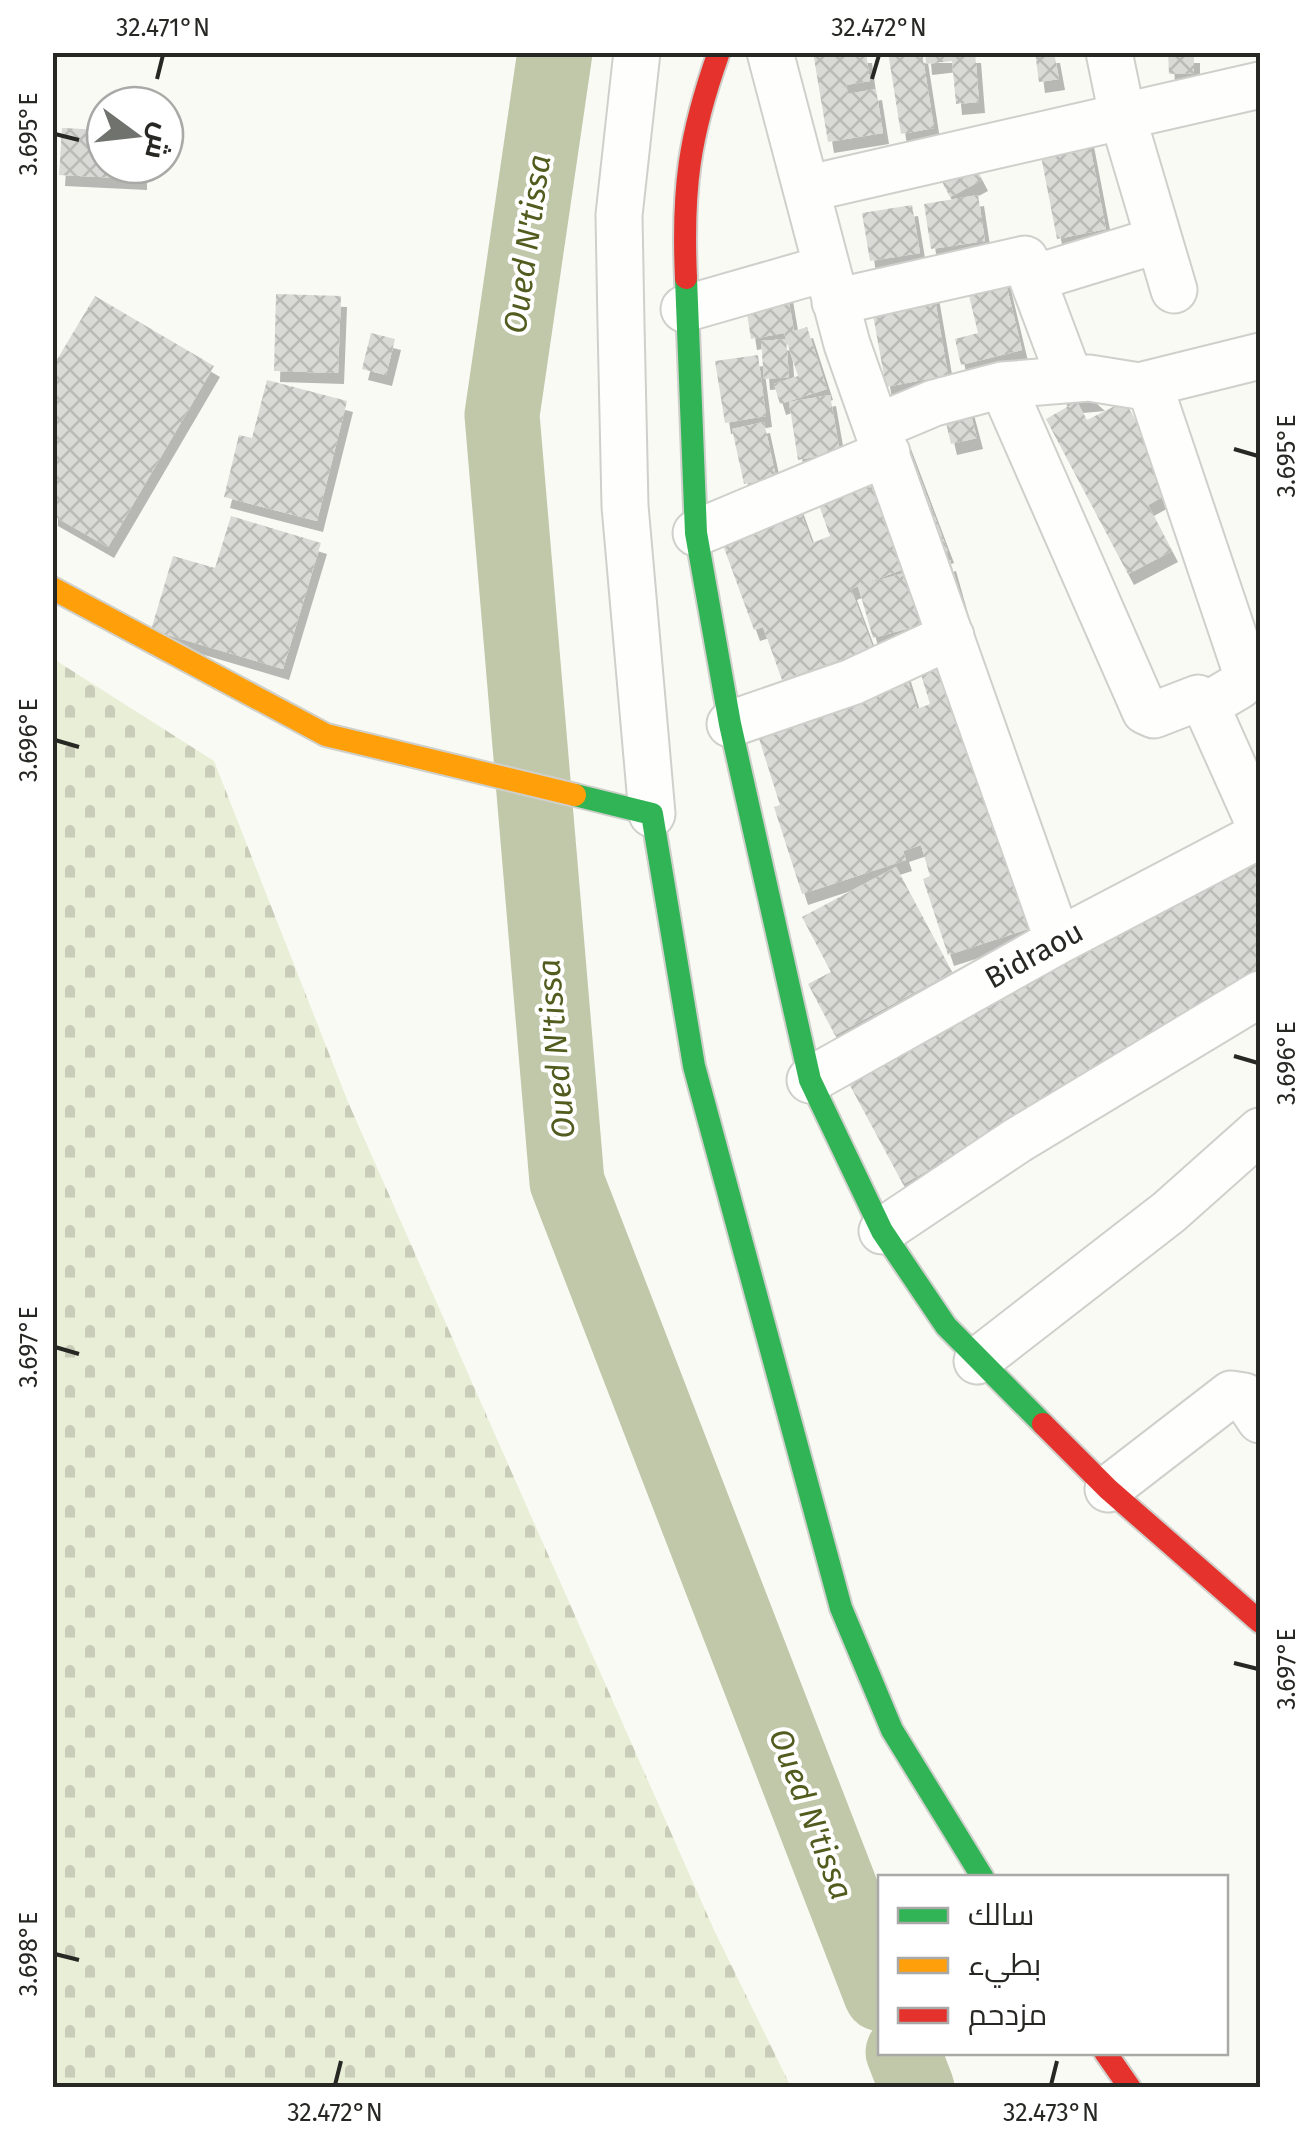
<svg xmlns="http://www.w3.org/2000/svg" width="1313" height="2140" viewBox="0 0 1313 2140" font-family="'Fira Sans',Cairo,sans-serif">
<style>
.cemetery{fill:url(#cemetery-stones)}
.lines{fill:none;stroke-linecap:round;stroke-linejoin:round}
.river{stroke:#c1c8aa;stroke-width:75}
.building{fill:url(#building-cross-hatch);filter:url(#shadow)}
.street-casing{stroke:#cfd0cb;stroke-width:49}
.fast-casing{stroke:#cfd0cb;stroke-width:26}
.slow-casing{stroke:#cfd0cb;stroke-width:26}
.jam-casing{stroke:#cfd0cb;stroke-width:26}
.street{stroke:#fefefd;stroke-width:45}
.fast{stroke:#30b455;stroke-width:22}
.slow{stroke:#ff9f0a;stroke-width:22}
.jam{stroke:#e5322d;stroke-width:22}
.ticks{fill:none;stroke:#272824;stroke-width:4}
.labels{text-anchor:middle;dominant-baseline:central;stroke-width:8;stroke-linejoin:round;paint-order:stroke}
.street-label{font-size:30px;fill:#272824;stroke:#fff}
.water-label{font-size:32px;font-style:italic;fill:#525c1f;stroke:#fff}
.neatline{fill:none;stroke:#272824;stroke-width:4}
.ticks-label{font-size:25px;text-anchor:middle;fill:#272824}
</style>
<defs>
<pattern id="cemetery-stones" width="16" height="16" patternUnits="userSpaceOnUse" patternTransform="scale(2.5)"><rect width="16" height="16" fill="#e9eed7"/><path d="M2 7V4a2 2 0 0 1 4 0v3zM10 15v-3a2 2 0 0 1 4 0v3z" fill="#c8ccb8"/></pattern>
<pattern id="building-cross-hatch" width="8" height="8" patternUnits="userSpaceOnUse" patternTransform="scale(2.5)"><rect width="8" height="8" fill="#d9dad5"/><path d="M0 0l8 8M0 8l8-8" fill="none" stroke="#babbb7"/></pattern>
<filter id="shadow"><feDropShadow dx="6" dy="11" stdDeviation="0" flood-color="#0004"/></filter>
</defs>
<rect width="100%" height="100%" fill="#f9faf4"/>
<path class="cemetery" d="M52 658 214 761 348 1102 714 1930 791 2087H53Z"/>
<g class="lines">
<path class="river" d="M555 52 502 415 567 1182 881 1994
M903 2052 917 2088"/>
</g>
<path class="building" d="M813 52H866L870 81 846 85 848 94 876 89 883 133 828 142Z
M888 52H922L934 128 901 134Z
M925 52H975L979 102 956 104 952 61 926 64Z
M1035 52H1054L1059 79 1039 82Z
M1168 52H1194V73L1169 74Z
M1083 110 1106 229 1057 239 1040 151Z
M62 128 105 130V165H141V179L59 175Z
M965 147 982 180 950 197 933 164Z
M978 195 985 241 931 249 924 204Z
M912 205 920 253 870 261 862 213Z
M998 250 1022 350 961 365 955 339 978 333 960 258Z
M929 265 948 375 886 387 866 276Z
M783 267 794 331 807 327 827 389 780 404 774 384 798 376 784 333 751 339 745 301Z
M276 294 341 296 338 373 274 371Z
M95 296 214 366 108 547 52 515V368Z
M371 333 395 339 386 375 362 369Z
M786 339 789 377 764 379 761 341Z
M758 355 766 416 725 423 715 361Z
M1057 363 1099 400 1077 402 1087 420 1125 401 1173 491 1148 505 1172 551 1128 574 1046 419 1076 402 1062 404Z
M267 380 347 401 317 521 224 497 239 435 252 438Z
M830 395 840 452 798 460 789 402Z
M967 400 977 438 951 444 942 406Z
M764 422 776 477 744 484 732 429Z
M905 438 948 552 862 585 950 560 965 613 873 638 858 586 851 589 873 648 782 680 763 627 754 630 712 515 791 485 812 543 830 536 809 477Z
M231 516 321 543 283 669 151 630 173 556 215 568Z
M970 629 1068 916 948 955 923 879 930 876 921 845 903 851 906 860 802 894 774 807 780 805 748 704 899 652 917 709 930 704 913 648Z
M1260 829V976L1134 1058 903 1184 837 1061Z
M896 867 952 972 835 1035 808 984 831 972 802 917Z"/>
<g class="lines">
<g class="street-casing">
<path id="street" d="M637 52 619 215 621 324 625 506 652 814
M770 52 847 344 1058 941
M1109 52 1122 115 1174 290
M806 189 1260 85
M1034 278 1158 240
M835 302 1025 259 1070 379
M684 309 827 268
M1149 384 1246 672 1239 686 1207 705
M1002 385 1145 711 1154 715 1198 698 1204 701 1260 826
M877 427 934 403 1002 385 1089 378 1139 386 1260 356
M696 533 887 453
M730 724 852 682 951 636
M810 1080 1058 941 1260 835
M882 1231 1018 1140 1260 994
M977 1361 1169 1212 1260 1131
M1108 1489 1231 1394 1244 1396 1260 1420"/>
</g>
<g class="fast-casing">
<path id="fast" d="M686 278 696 533 730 724 810 1080 882 1231 946 1326 1043 1424
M575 795 652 814 694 1066 841 1608 892 1730 983 1878"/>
</g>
<g class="slow-casing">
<path id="slow" d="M52 588 326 735 575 795"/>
</g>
<g class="jam-casing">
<path id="jam" d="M686 278C682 189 689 136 719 52
M1043 1424 1108 1489 1260 1622
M1105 2052 1130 2088"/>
</g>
<use href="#street" class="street"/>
<use href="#fast" class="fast"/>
<use href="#slow" class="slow"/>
<use href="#jam" class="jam"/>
</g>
<path class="ticks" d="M157 79 163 55M872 79 879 55M55 134 79 140M1234 449 1258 456M55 740 79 747M1234 1056 1258 1063M55 1347 79 1354M1234 1663 1258 1669M55 1954 79 1960M335 2085 341 2061M1051 2085 1057 2061"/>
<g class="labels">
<g class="street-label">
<text transform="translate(1034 955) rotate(-29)">Bidraou</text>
</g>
<g class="water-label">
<text transform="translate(527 244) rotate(-82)">Oued N'tissa</text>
<text transform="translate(556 1049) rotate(-95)">Oued N'tissa</text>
<text transform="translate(811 1814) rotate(69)">Oued N'tissa</text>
</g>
</g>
<rect width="1313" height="2140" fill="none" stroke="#ffffff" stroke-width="110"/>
<rect x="878" y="1875" width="350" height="180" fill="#ffffff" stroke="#a9a9a7" stroke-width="2.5"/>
<rect x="898" y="1908" width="50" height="15" fill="#30b455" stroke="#a9a9a7" stroke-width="2.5"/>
<text x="968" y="1925" font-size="30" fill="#272824">سالك</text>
<rect x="898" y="1958" width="50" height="15" fill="#ff9f0a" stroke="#a9a9a7" stroke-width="2.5"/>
<text x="968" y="1975" font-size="30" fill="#272824">بطيء</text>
<rect x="898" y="2008" width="50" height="15" fill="#e5322d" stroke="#a9a9a7" stroke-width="2.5"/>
<text x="968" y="2025" font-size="30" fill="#272824">مزدحم</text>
<g transform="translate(135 135) rotate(105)"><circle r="48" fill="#ffffff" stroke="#a9a9a7" stroke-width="2.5"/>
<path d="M0-8L18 38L0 25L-18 38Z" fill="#70726d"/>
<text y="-15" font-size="28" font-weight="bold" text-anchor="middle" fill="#272824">ش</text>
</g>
<rect x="55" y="55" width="1203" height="2030" class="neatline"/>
<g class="ticks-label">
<text x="163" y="36">32.471°N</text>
<text x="879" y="36">32.472°N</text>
<text transform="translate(28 134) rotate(-90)" y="9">3.695°E</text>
<text transform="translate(1286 456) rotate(-90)" y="9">3.695°E</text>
<text transform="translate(28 740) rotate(-90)" y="9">3.696°E</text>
<text transform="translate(1286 1063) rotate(-90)" y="9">3.696°E</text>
<text transform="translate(28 1347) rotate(-90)" y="9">3.697°E</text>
<text transform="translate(1286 1669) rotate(-90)" y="9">3.697°E</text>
<text transform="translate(28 1954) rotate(-90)" y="9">3.698°E</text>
<text x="335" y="2121">32.472°N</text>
<text x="1051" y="2121">32.473°N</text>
</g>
</svg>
